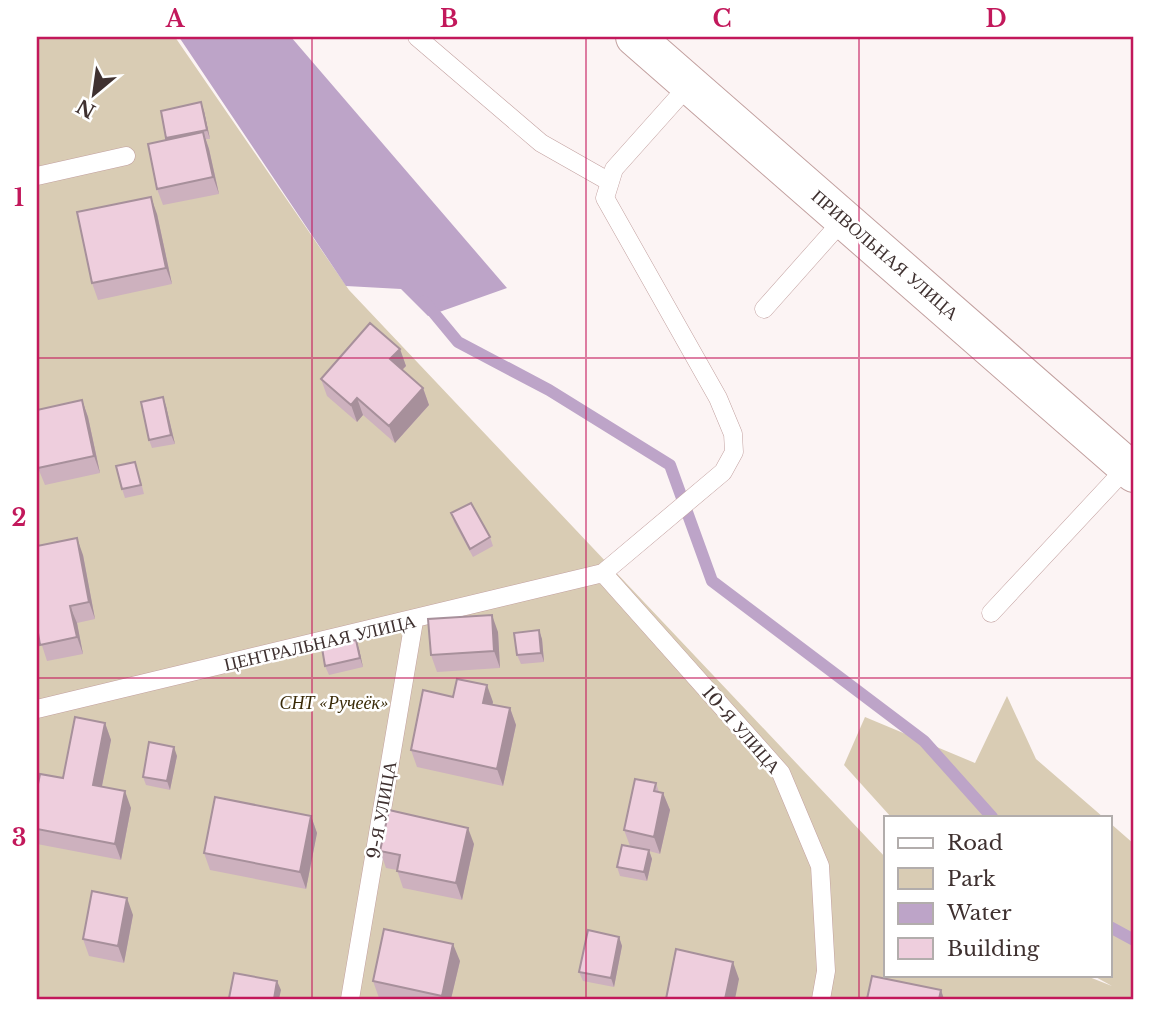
<svg xmlns="http://www.w3.org/2000/svg" width="1171" height="1036" viewBox="0 0 1171 1036" font-family="'Libre Baskerville',serif">
<style>
.green{fill:#d9ccb4}
.water{fill:#bda4c8}
.lines{fill:none;stroke-linecap:round;stroke-linejoin:round}
.stream{stroke:#bda4c8;stroke-width:12}
.service-casing{stroke:#c2a09f;stroke-width:19}
.tertiary-casing{stroke:#c2a09f;stroke-width:40}
.service{stroke:#fff;stroke-width:18}
.tertiary{stroke:#fff;stroke-width:38}
.wall{fill:#cdb1be}
.shaded-wall{fill:#a7909b}
.building{fill:#eecedd;stroke:#a7909b;stroke-width:2}
.grid{fill:none;stroke:#c2185b;stroke-width:2;stroke-opacity:0.55}
.labels{text-anchor:middle;dominant-baseline:central;stroke-width:5;stroke-linejoin:round;paint-order:stroke}
.street-label{font-size:18px;fill:#3f3130;stroke:#fff}
.park-label{font-size:18px;font-style:italic;fill:#392a07;stroke:#fff}
.neatline{fill:none;stroke:#c2185b;stroke-width:2.5}
.grid-label{font-size:23px;text-anchor:middle;font-weight:bold;fill:#c2185b}
</style>
<rect width="100%" height="100%" fill="#fcf4f4"/>
<path class="green" d="M37 37H175L349 290 886 858V975H1084L1112 986 1092 975H1110V823L1134 844V999H37Z
M1007 696 1036 759 1103 817H891L844 765 865 717 975 763Z"/>
<path class="water" d="M179 37H291L507 288 428 316 401 289 346 286Z"/>
<g class="lines">
<path class="stream" d="M424 301 458 342 549 390 670 465 712 581 924 741 992 817
M1110 927 1134 940"/>
<g class="service-casing">
<path id="service" d="M417 37 541 143 608 181
M37 176 126 156
M764 309 844 219
M603 573 781 773 820 866 826 971 821 999
M991 613 1127 467
M37 709 603 573 723 472 734 452 733 434 718 398 605 198 614 169 689 85
M350 999 414 621"/>
</g>
<g class="tertiary-casing">
<path id="tertiary" d="M635 37 1134 473"/>
</g>
<use href="#service" class="service"/>
<use href="#tertiary" class="tertiary"/>
</g>
<path class="wall" d="M161 111H204L210 139H206L209 149 219 194 163 205 157 189 167 140Z
M157 214 172 284 98 300 92 283Z
M400 349 406 366 402 370 423 388 429 405 395 443 363 415 357 422 327 396 321 379Z
M82 400 88 417 100 473 45 485 38 468Z
M166 406 175 444 152 448 149 440Z
M138 470 144 494 125 498 122 489Z
M451 513 490 537 493 546 473 557 454 522Z
M37 546 83 555 95 619 77 623 83 654 47 661 37 630Z
M539 630 542 639 544 662 521 664 517 655Z
M498 632 500 668 437 672 431 655Z
M356 640 359 649 363 667 329 675 325 666Z
M453 697 493 702 492 705 510 708 516 725 503 786 417 767 411 750Z
M105 723 111 740 102 786 131 808 121 860 37 844V789L63 778Z
M177 756 170 790 146 785 143 777Z
M656 783 659 792 663 793 670 810 660 854 649 851 652 859 647 881 620 876 617 867 630 846 624 830Z
M311 816 317 833 306 889 210 870 204 853Z
M474 844 462 900 403 888 397 870 386 868 380 851Z
M133 915 124 963 89 956 83 939Z
M619 937 622 946 614 987 583 981 579 972Z
M460 961 451 999H385L379 998 373 981Z"/>
<path class="shaded-wall" d="M201 102 204 111 210 139 207 130Z
M203 132 209 149 219 194 213 177Z
M151 197 157 214 172 284 166 268Z
M400 349 406 366 396 376 390 359Z
M423 388 429 405 395 443 389 426Z
M163 397 166 406 175 444 171 435Z
M357 398 363 415 357 422 351 405Z
M82 400 88 417 100 473 94 456Z
M77 538 83 555 95 619 89 602Z
M70 606 77 623 83 654 77 637Z
M492 615 498 632 500 668 494 651Z
M539 630 542 639 544 662 541 653Z
M356 640 359 649 363 667 360 658Z
M487 685 493 702 489 720 483 703Z
M510 708 516 725 503 786 497 769Z
M105 723 111 740 99 801 93 785Z
M174 747 177 756 170 790 167 781Z
M125 791 131 808 121 860 115 844Z
M663 793 670 810 660 854 654 837Z
M311 816 317 833 306 889 300 872Z
M468 828 474 844 462 900 456 883Z
M649 850 652 859 647 881 644 872Z
M127 898 133 915 124 963 118 946Z
M619 937 622 946 614 987 611 978Z
M453 944 460 961 451 999H443L442 996Z
M733 962 739 979 735 999H725Z
M277 981 281 990 279 999H274Z
M941 990 944 999H939Z"/>
<path class="building" d="M201 102 207 130 166 138 161 111Z
M203 132 213 177 157 189 148 144Z
M151 197 166 268 92 283 77 212Z
M370 323 400 349 390 359 423 388 389 426 357 398 351 405 321 379Z
M163 397 171 435 149 440 141 402Z
M82 400 94 456 38 468 37 460V410Z
M135 462 141 485 122 489 116 466Z
M471 503 490 537 470 549 451 513Z
M77 538 89 602 70 606 77 637 40 645 37 627V546Z
M492 615 494 651 431 655 428 619Z
M539 630 541 653 517 655 514 633Z
M356 640 360 658 325 666 322 648Z
M457 679 487 685 483 703 510 708 497 769 411 750 423 690 453 697Z
M75 717 105 723 93 785 125 791 115 844 37 829V789L40 774 63 778Z
M149 742 174 747 167 781 143 777Z
M635 779 656 783 654 791 663 793 654 837 624 830Z
M215 797 311 816 300 872 204 853Z
M389 810 468 828 456 883 397 871 400 855 380 851Z
M622 845 649 850 644 872 617 867Z
M92 891 127 898 118 946 83 939Z
M384 929 453 944 442 996 373 981Z
M588 930 619 937 611 978 579 972Z
M676 949 733 962 725 999H666Z
M234 973 277 981 274 999 229 998Z
M872 976 941 990 939 999H867Z"/>
<path class="grid" d="M312 37V999M586 37V999M859 37V999M37 358H1134M37 678H1134"/>
<g class="labels">
<g class="street-label">
<text transform="translate(885 255) rotate(41)">ПРИВОЛЬНАЯ УЛИЦА</text>
<text transform="translate(320 643) rotate(-13)">ЦЕНТРАЛЬНАЯ УЛИЦА</text>
<text transform="translate(741 730) rotate(49)">10-Я УЛИЦА</text>
<text transform="translate(382 810) rotate(-80)">9-Я УЛИЦА</text>
</g>
<g class="park-label">
<text x="334" y="703">СНТ «Ручеёк»</text>
</g>
</g>
<rect width="1171" height="1036" fill="none" stroke="#ffffff" stroke-width="77"/>
<rect x="884" y="816" width="228" height="161" fill="#ffffff" stroke="#b2adac" stroke-width="2"/>
<rect x="898" y="838" width="35" height="10" fill="#ffffff" stroke="#b2adac" stroke-width="2"/>
<text x="947" y="850" font-size="21" fill="#3f3130">Road</text>
<rect x="898" y="868" width="35" height="21" fill="#d9ccb4" stroke="#b2adac" stroke-width="2"/>
<text x="947" y="886" font-size="21" fill="#3f3130">Park</text>
<rect x="898" y="903" width="35" height="21" fill="#bda4c8" stroke="#b2adac" stroke-width="2"/>
<text x="947" y="920" font-size="21" fill="#3f3130">Water</text>
<rect x="898" y="938" width="35" height="21" fill="#eecedd" stroke="#b2adac" stroke-width="2"/>
<text x="947" y="956" font-size="21" fill="#3f3130">Building</text>
<g transform="translate(94 94) rotate(209)" stroke="#ffffff" stroke-width="5" paint-order="stroke">
<path d="M0-5L12 26L0 18L-12 26Z" fill="#3f3130"/>
<text y="-10" font-size="19" font-weight="bold" text-anchor="middle" fill="#3f3130">N</text>
</g>
<rect x="38" y="38" width="1094" height="960" class="neatline"/>
<g class="grid-label">
<text x="175" y="27">A</text>
<text x="449" y="27">B</text>
<text x="722" y="27">C</text>
<text x="996" y="27">D</text>
<text x="19" y="206">1</text>
<text x="19" y="526">2</text>
<text x="19" y="846">3</text>
</g>
</svg>
